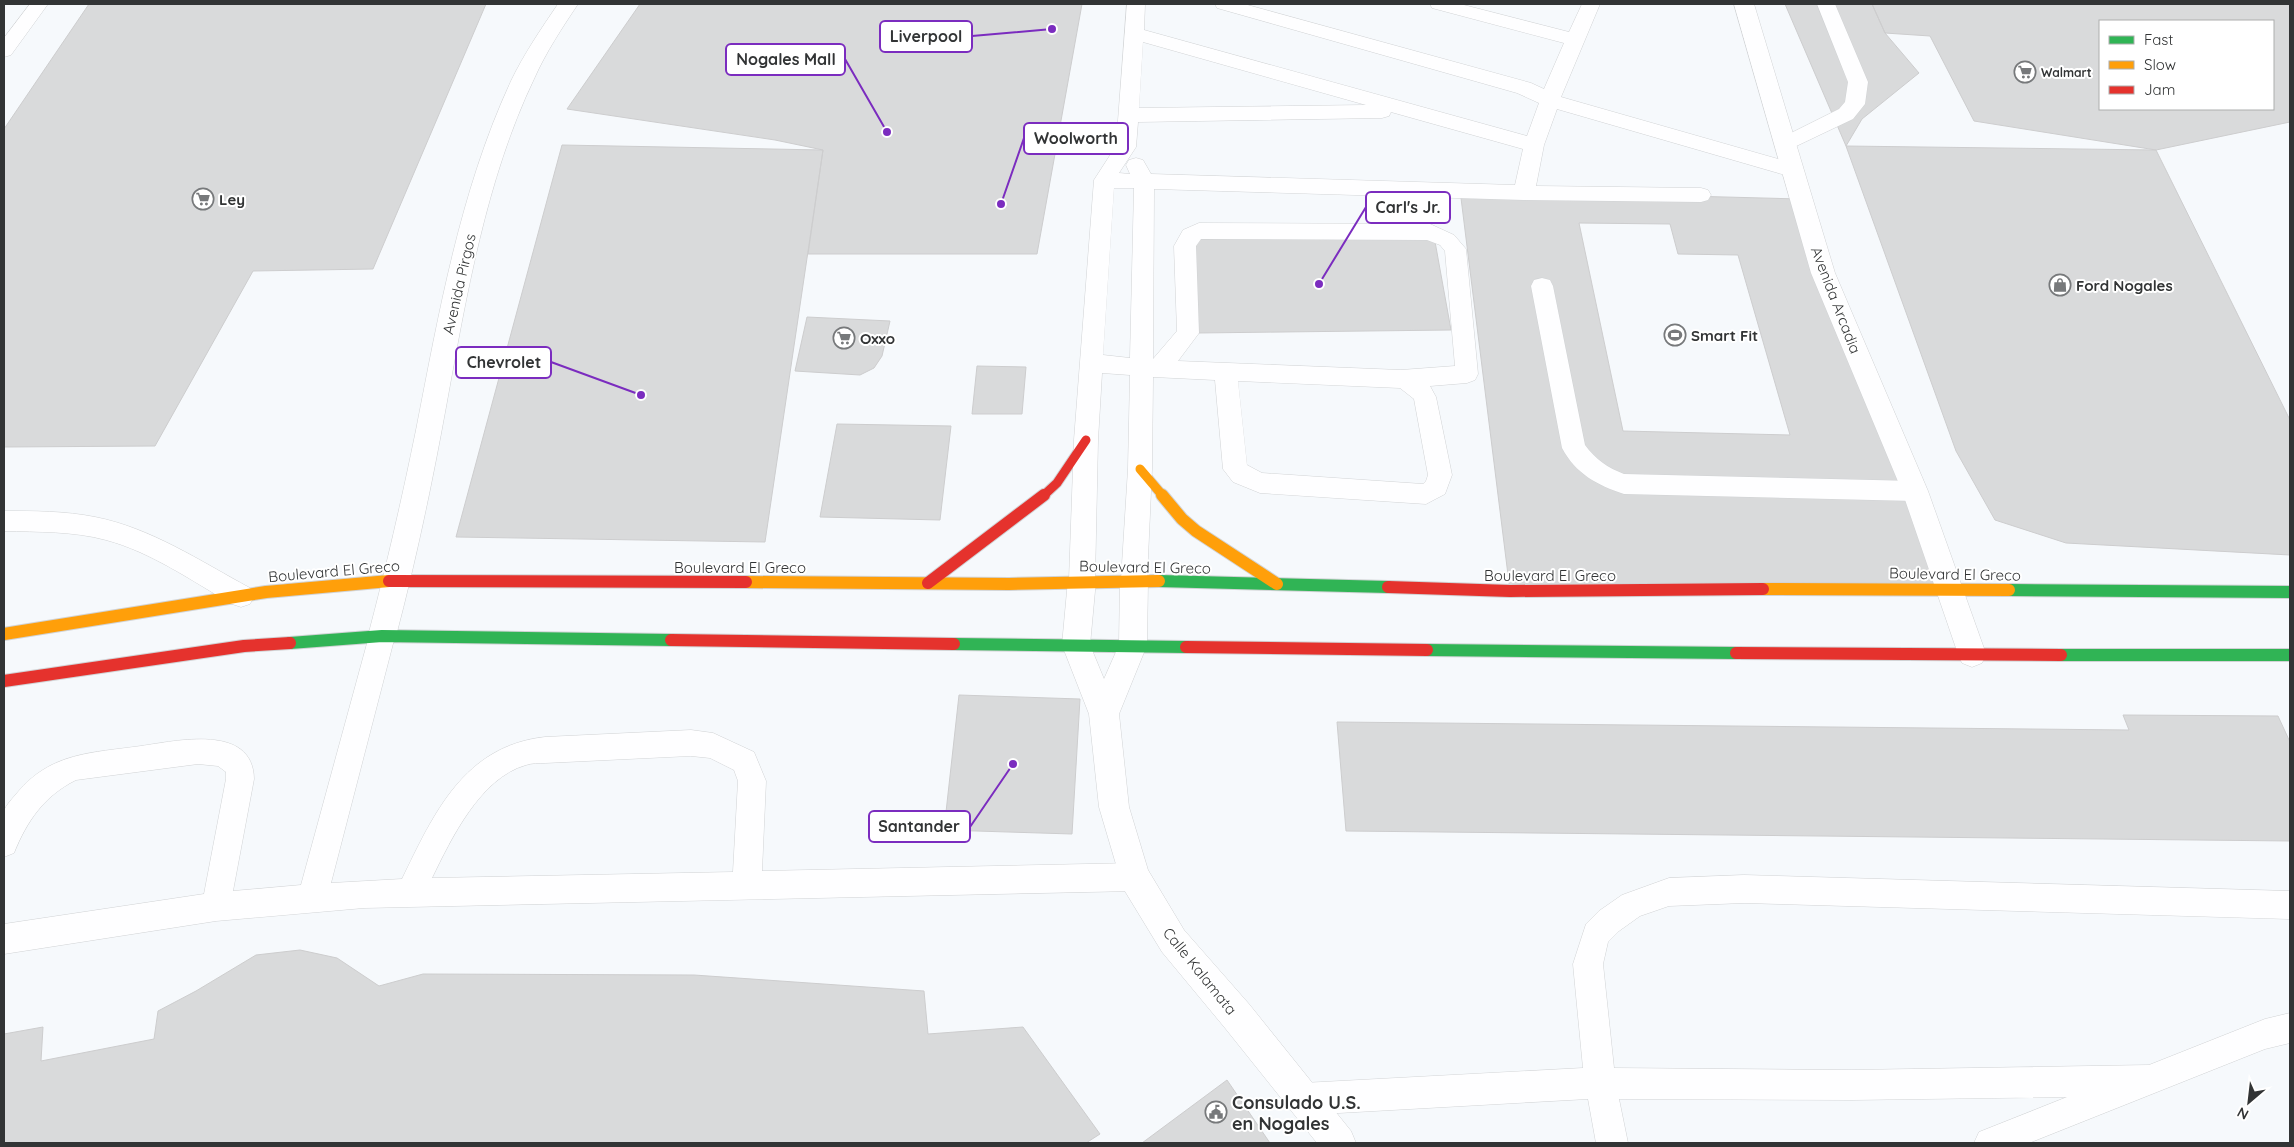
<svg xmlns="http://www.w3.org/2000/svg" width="2294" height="1147" viewBox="0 0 2294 1147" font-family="Quicksand,sans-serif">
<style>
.building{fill:#d9dadb;stroke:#cdcdce;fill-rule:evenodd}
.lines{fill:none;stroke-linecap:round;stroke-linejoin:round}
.lane-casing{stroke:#d1d3d5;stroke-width:1}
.street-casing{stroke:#d1d3d5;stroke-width:1}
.fast-casing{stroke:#d1d3d5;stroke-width:14}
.slow-far1-casing{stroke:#d1d3d5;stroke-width:11}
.slow-casing{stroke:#d1d3d5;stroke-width:14}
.jam-far1-casing{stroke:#d1d3d5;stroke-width:11}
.jam-casing{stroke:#d1d3d5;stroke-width:14}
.lane{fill:#fefeff;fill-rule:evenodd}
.street{fill:#fefeff;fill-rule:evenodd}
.fast{stroke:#30b455;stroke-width:12}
.slow-far1{stroke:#ff9f0a;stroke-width:9}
.slow{stroke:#ff9f0a;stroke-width:12}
.jam-far1{stroke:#e5322d;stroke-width:9}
.jam{stroke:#e5322d;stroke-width:12}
.labels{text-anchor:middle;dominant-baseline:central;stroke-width:4;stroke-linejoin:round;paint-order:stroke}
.far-poi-label{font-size:12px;font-weight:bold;fill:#323435;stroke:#fff;text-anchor:start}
.poi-label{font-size:15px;font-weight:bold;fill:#323435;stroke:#fff;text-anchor:start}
.street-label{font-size:15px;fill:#323435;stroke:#fff}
.near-poi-label{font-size:18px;font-weight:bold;fill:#323435;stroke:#fff;text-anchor:start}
.leader{fill:none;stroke:#7b2cbf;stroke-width:2}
.callout-dot{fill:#7b2cbf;stroke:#fff;stroke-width:2}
.callout{fill:#fff;stroke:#7b2cbf;stroke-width:2}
.callout-label{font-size:16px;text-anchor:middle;font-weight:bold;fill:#323435}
</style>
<rect width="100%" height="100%" fill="#f6f9fc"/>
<path class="building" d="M89 4H486L373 269 253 271 155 446 4 447V129Z
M640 4H1082L1037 254H808L823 150 775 140 567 109Z
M1785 4H1872L1885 33 1919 73 1862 119 1846 146Z
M1872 4H2290V122L2156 150 1974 121 1930 36 1885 33ZM2100 21H2273V109H2100Z
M562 145 823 150 765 542 456 537Z
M1846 146 2156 150 2290 420V555L2066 543 1995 520 1956 451Z
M1460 190 1800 199 1950 588 1510 591Z
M1579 223 1670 224 1678 254 1738 255 1790 435 1623 431Z
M1434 236 1451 330 1197 333 1192 239Z
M807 317 890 321 882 356 874 368 860 375 795 371Z
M977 366 1026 367 1022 414H972Z
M837 424 951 426 940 520 820 517Z
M959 695 1080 699 1072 834 944 830Z
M2123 715 2278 716 2290 742V841L1346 831 1337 722 2129 730Z
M300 950 337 958 379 986 423 974 694 975 924 991 928 1034 1023 1027 1100 1134 1086 1143H4V1034L43 1027 41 1061 154 1039 158 1011 196 991 256 955Z
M1227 1080 1270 1143H1142Z"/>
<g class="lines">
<g class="lane-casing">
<path id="lane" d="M30 4H48L11 55 4 57V38Z
M1127 4H1145L1144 30 1527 136 1539 103 1517 93 1217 8 1215 4H1244L1531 83 1544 89 1564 43 1432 8 1430 4H1460L1569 32 1582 4H1600L1561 97 1799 165 1802 170 1799 175 1792 177 1557 109 1544 145 1536 186 1701 188 1708 190 1711 195 1708 200 1701 202 1524 200 1154 189 1153 359 1177 331 1174 246 1183 230 1199 223 1430 224 1454 235 1466 249 1478 374 1475 380 1467 383 1430 386 1436 397 1452 475 1445 494 1426 504 1260 493 1233 482 1223 469 1215 380 1153 377 1152 469 1147 580 1143 588 1134 591 1125 588 1121 580 1128 469 1130 375 1102 373 1098 440 1095 580 1091 588 1082 591 1073 588 1069 580 1074 440 1094 180 1116 146ZM1143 42 1366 105 1139 108ZM1391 112 1523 149 1515 185 1151 174 1143 160 1136 158 1129 160 1126 165 1130 174 1119 173 1136 147 1138 122 1382 118 1389 116ZM1114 188H1134L1130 358 1103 355ZM1201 239 1427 240 1440 245 1445 251 1455 366 1401 370 1178 361 1199 333 1196 246ZM1238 381 1400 388 1414 399 1428 475 1426 481 1423 484 1262 473 1247 465Z
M1817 4H1835L1868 82 1865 104 1853 119 1786 151 1779 149 1776 144 1779 139 1839 109 1845 102 1848 82Z
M1542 278 1550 280 1553 286 1585 445C1595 459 1608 468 1624 474L1915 481 1924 484 1927 491 1924 498 1915 501 1624 494C1597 485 1576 474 1562 448L1531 286 1534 280Z
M4 511C34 511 65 511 95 517 151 528 200 561 250 588L254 596 250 604 241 607 232 604C192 581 151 552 106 540 73 531 38 532 4 531Z
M382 625 391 628 395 636 331 883 402 879C434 813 464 746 545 737L691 730 713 733 754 752 766 781 762 871 1134 863 1144 867 1148 877 1144 887 1134 891 364 908 216 921 4 954V924L204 894 226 779V772L218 766 198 764 76 780C44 796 27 821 14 853L4 857C4 844 1 822 4 811 6 805 13 798 17 793 51 752 92 753 141 746 176 741 253 723 254 779L233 891 301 885 369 636 373 628ZM691 756 710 758 734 770 738 781 733 872 432 878C451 839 480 778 526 765 532 763 539 763 545 763Z
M1744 875 2290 891V919L1744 903 1669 906 1640 916 1619 931 1608 942 1603 964 1614 1068 1852 1070 2149 1065 2265 1019 2290 1013V1043L2265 1049 2029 1143H1974L1979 1132 2067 1097 1852 1100 1619 1099 1628 1143H1596L1588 1099 1303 1115 1292 1110 1287 1099 1292 1088 1303 1083 1583 1068 1573 964 1586 924 1599 911 1622 895 1669 878Z"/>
</g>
<g class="street-casing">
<path id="street" d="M558 4H578C562 28 546 52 534 79 486 179 466 298 446 407 432 484 416 560 396 636L392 645 382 649 372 645 368 636C386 568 402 499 416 430 439 313 460 191 511 81 524 54 541 29 558 4Z
M1734 4H1754L1835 273 1928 491 1986 654 1982 663 1972 667 1962 663 1958 654 1902 491 1811 273Z
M1082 568 1092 572 1096 580 1090 645 1104 679 1119 645 1120 580 1124 572 1134 568 1144 572 1148 580 1147 645 1119 714 1129 807 1148 870 1184 930 1249 1004 1351 1131 1356 1143H1317L1225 1028 1162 952 1123 888 1099 807 1089 714 1062 645 1068 580 1072 572Z"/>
</g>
<g class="fast-casing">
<path id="fast" d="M1159 581 1388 587
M2009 590 2290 592
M290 643 382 636 671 640
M954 644 1186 647
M1427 650 1736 653
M2061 655H2290"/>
</g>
<g class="slow-far1-casing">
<path id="slow-far1" d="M1140 469 1163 496"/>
</g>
<g class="slow-casing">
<path id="slow" d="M1162 495 1182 519 1196 531 1277 584
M746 582 1009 584 1159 581
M1763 589 2009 590
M4 634 266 592 389 581"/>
</g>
<g class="jam-far1-casing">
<path id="jam-far1" d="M1043 496 1057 483 1086 440"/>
</g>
<g class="jam-casing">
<path id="jam" d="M389 581 746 582
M928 583 1044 495
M1388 587 1510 591 1763 589
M671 640 954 644
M1186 647 1427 650
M1736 653 2061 655
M4 681 244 646 290 643"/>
</g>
<use href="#lane" class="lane"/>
<use href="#street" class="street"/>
<use href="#fast" class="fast"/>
<use href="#slow-far1" class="slow-far1"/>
<use href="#slow" class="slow"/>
<use href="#jam-far1" class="jam-far1"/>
<use href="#jam" class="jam"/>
</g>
<defs>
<g id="supermarket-ring" transform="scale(1.125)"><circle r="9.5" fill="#fff" stroke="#77797b" stroke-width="1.5"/><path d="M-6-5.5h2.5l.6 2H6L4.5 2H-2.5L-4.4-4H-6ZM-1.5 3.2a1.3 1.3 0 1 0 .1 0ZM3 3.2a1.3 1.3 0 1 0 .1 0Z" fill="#77797b"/></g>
<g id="shop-ring" transform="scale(1.125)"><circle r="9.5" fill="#fff" stroke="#77797b" stroke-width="1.5"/><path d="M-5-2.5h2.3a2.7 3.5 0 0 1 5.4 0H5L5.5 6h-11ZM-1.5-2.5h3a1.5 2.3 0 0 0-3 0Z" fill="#77797b"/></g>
<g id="stadium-ring" transform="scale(1.125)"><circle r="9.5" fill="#fff" stroke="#77797b" stroke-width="1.5"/><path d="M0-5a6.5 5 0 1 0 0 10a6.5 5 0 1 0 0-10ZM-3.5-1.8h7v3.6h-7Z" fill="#77797b"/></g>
<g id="civic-ring" transform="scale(1.125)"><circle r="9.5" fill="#fff" stroke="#77797b" stroke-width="1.5"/><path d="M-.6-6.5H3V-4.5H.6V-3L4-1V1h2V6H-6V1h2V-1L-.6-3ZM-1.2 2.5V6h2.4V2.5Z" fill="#77797b"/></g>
</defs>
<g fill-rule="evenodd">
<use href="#supermarket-ring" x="2025" y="72"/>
<use href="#supermarket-ring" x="203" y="199"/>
<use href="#shop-ring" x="2060" y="285"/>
<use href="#stadium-ring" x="1675" y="335"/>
<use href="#supermarket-ring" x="844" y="338"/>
<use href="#civic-ring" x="1216" y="1112"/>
</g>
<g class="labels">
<g class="far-poi-label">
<text x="2041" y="72">Walmart</text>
</g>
<g class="poi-label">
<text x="219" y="199">Ley</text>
<text x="2076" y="285">Ford Nogales</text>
<text x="1691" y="335">Smart Fit</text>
<text x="860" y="338">Oxxo</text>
</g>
<g class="street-label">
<text transform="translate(459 284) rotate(-77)">Avenida Pirgos</text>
<text transform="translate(1836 300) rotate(69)">Avenida Arcadia</text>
<text x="740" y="567">Boulevard El Greco</text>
<text transform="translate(1145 567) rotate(1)">Boulevard El Greco</text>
<text transform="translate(334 571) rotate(-5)">Boulevard El Greco</text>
<text transform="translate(1955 574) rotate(1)">Boulevard El Greco</text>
<text x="1550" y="575">Boulevard El Greco</text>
<text transform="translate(1200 971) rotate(51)">Calle Kalamata</text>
</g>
<g class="near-poi-label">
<text x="1232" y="1102">Consulado U.S.<tspan x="1232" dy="21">en Nogales</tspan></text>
</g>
</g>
<path class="leader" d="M1052 29L972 36M887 132L845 59M1001 204L1024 138M1319 284L1366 207M641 395L551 362M1013 764L970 827"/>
<g class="callout-dot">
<circle cx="1052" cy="29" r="5"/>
<circle cx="887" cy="132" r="5"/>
<circle cx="1001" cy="204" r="5"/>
<circle cx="1319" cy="284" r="5"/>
<circle cx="641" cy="395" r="5"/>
<circle cx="1013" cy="764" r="5"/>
</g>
<g class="callout">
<rect x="880" y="21" width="92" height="31" rx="5"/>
<rect x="726" y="44" width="119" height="31" rx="5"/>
<rect x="1024" y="123" width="104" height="31" rx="5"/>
<rect x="1366" y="192" width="84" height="31" rx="5"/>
<rect x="456" y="347" width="95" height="31" rx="5"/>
<rect x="869" y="811" width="101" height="31" rx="5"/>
</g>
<g class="callout-label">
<text x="926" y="42">Liverpool</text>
<text x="786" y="65">Nogales Mall</text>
<text x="1076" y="144">Woolworth</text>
<text x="1408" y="213">Carl's Jr.</text>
<text x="504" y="368">Chevrolet</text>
<text x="919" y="832">Santander</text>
</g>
<rect width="2294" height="1147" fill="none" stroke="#323435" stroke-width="10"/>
<rect x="2099" y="20" width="175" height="90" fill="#ffffff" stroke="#adaeae"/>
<rect x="2109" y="36" width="25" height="8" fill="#30b455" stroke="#adaeae"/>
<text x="2144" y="45" font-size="15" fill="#323435">Fast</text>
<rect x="2109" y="61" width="25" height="8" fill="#ff9f0a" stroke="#adaeae"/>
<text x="2144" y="70" font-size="15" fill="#323435">Slow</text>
<rect x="2109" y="86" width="25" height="8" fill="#e5322d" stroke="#adaeae"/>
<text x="2144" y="95" font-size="15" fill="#323435">Jam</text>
<g transform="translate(2249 1102) rotate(208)" stroke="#ffffff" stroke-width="4" paint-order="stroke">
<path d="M0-4L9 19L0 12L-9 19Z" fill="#323435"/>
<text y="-8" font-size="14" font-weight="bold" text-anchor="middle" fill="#323435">N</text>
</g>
</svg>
